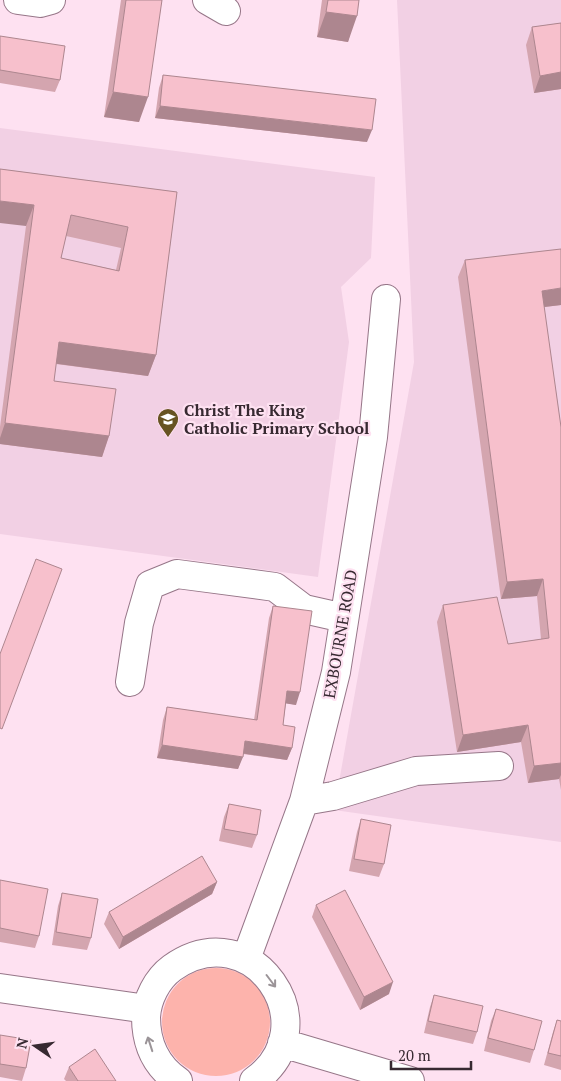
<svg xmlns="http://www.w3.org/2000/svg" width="561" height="1081" viewBox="0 0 561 1081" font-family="'PT Serif',serif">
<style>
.built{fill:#f2d0e4}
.green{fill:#fdb3ac}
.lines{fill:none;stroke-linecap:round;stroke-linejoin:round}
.minor-casing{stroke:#967688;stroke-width:30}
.minor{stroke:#fff;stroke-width:28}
.wall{fill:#d4a5af;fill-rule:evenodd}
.shaded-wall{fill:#ad868f}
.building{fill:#f7c0cc;stroke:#ad868f;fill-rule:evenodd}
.oneway{stroke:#9b9498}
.labels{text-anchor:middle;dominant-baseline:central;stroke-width:4.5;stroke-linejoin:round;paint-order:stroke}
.poi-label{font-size:16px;font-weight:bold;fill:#372931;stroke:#fee1f1;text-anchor:start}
.street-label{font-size:16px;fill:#372931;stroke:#fee1f1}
</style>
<rect width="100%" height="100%" fill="#fee1f1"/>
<path class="built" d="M397 0H561V842L334 810 414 362Z
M0 128 375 177 371 258 341 287 349 342 318 577 0 534Z"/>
<path class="green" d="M162 1022a54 54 0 1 1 108 0a54 54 0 1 1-108 0Z"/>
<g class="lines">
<g class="minor-casing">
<path id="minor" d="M18 0 40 3 51 0
M207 0 226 11
M130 682 139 623 150 585 177 574 275 587 304 609 344 618
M304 801 333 796 416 771 499 766
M246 959 304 801 336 672 373 437 386 299
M0 988 147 1009
M282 1043 410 1081
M178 1081C156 1066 146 1044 146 1017 147 999 157 979 172 968 252 911 331 1026 254 1081"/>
</g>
<use href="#minor" class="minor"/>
</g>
<path class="wall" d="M121 0H162L139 122 104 117Z
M322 0H359L348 42 317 37Z
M561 23V89L534 93 526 45 532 27Z
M0 36 60 80 55 92 0 83Z
M163 75 367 142 155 118 159 88Z
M0 169 177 192 156 355 148 376 56 364 54 381 109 436 102 457 0 444V427L26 226ZM66 236 121 248 116 270 61 258Z
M465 260 561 305 544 307 561 427V790L559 779 528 783 521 742 457 752 437 622 443 605 508 644 541 639 537 596 501 599 458 277Z
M273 606 296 705 286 703 283 725 292 748 287 760 243 754 238 769 157 758 163 720 167 707 254 720 269 618Z
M229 804 257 835 252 848 219 841 224 817Z
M361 819 384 864 379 877 349 871 357 832Z
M0 880 39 936 35 948 0 942Z
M217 882 212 894 119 949 104 924 109 912Z
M62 893 91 938 87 950 52 945 58 906Z
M316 905 389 994 360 1010 312 917Z
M434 995 477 1032 473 1044 424 1033 430 1007Z
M496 1009 534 1050 530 1063 484 1051 491 1021Z
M557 1020 561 1021V1070L544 1065 553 1032Z
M0 1035 26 1068 22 1081 0 1077Z
M69 1067 116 1081H66L64 1079Z"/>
<path class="shaded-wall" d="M326 12 357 16 348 42 317 37Z
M561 72V89L534 93 540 76Z
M113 92 148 97 139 122 104 117Z
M160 106 372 130 367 142 155 118Z
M0 201 34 205 26 226 0 223Z
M561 288V305L536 308 542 291Z
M59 342 156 355 148 376 51 363Z
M5 423 109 436 102 457 0 444V438Z
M543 579 537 596 501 599 507 582Z
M287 691 300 692 296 705 283 703Z
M528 725 521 742 457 752 463 735Z
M245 741 292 748 287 760 240 753Z
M162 745 243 757 238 769 157 758Z
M561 763V775L559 779 528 783 534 766Z
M217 882 212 894 119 949 123 937Z
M393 982 389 994 360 1010 364 997Z"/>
<path class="building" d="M126 0H162L148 97 113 92Z
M328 0H359L357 16 326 12Z
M561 23V72L540 76 532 27Z
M0 36 65 46 60 80 0 70Z
M163 75 376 99 372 130 160 106Z
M0 169 177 192 156 355 59 342 54 381 116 389 109 436 5 423 34 205 0 201ZM71 215 128 227 119 271 61 258Z
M561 249V288L542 291 561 427V763L534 766 528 725 463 735 443 605 497 597 508 644 549 638 543 579 507 582 465 260Z
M36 559 62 569 2 729 0 728V654Z
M273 606 312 611 300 692 287 691 283 725 295 727 292 748 245 741 243 757 162 745 167 707 257 720Z
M229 804 261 810 257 835 224 829Z
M361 819 391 825 384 864 354 859Z
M202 856 217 882 123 937 109 912Z
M0 880 48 889 39 936 0 928Z
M345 890 393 982 364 997 316 905Z
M62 893 98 899 91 938 56 932Z
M434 995 483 1006 477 1032 428 1021Z
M496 1009 542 1021 534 1050 488 1038Z
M557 1020 561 1021V1056L548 1053Z
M0 1035 31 1040 26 1068 0 1064Z
M95 1049 116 1081H78L69 1067Z"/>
<defs><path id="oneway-shaft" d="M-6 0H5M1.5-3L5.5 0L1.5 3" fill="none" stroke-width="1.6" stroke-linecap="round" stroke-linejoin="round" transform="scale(1.25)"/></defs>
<g class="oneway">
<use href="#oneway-shaft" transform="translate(271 981) rotate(53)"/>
<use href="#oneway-shaft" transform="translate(150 1044) rotate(-108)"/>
</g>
<defs>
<g id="school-pin" transform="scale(1.125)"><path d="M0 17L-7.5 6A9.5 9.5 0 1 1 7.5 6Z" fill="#675322" stroke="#fee1f1"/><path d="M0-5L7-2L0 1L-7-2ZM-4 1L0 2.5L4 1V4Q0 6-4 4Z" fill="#fff"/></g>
</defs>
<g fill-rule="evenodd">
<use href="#school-pin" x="168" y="419"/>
</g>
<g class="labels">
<g class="poi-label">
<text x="184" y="410">Christ The King<tspan x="184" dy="18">Catholic Primary School</tspan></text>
</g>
<g class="street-label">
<text transform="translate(340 634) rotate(-80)">EXBOURNE ROAD</text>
</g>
</g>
<g transform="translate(35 1046) rotate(283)" stroke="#fee1f1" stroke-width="4" paint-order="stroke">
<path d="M0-4L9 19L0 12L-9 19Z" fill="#372931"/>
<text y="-8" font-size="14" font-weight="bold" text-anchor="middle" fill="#372931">N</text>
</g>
<path d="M391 1061v8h80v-8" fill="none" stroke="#372931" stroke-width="2.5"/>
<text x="398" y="1061" font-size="15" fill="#372931" stroke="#fee1f1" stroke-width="4" paint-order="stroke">20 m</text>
</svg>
